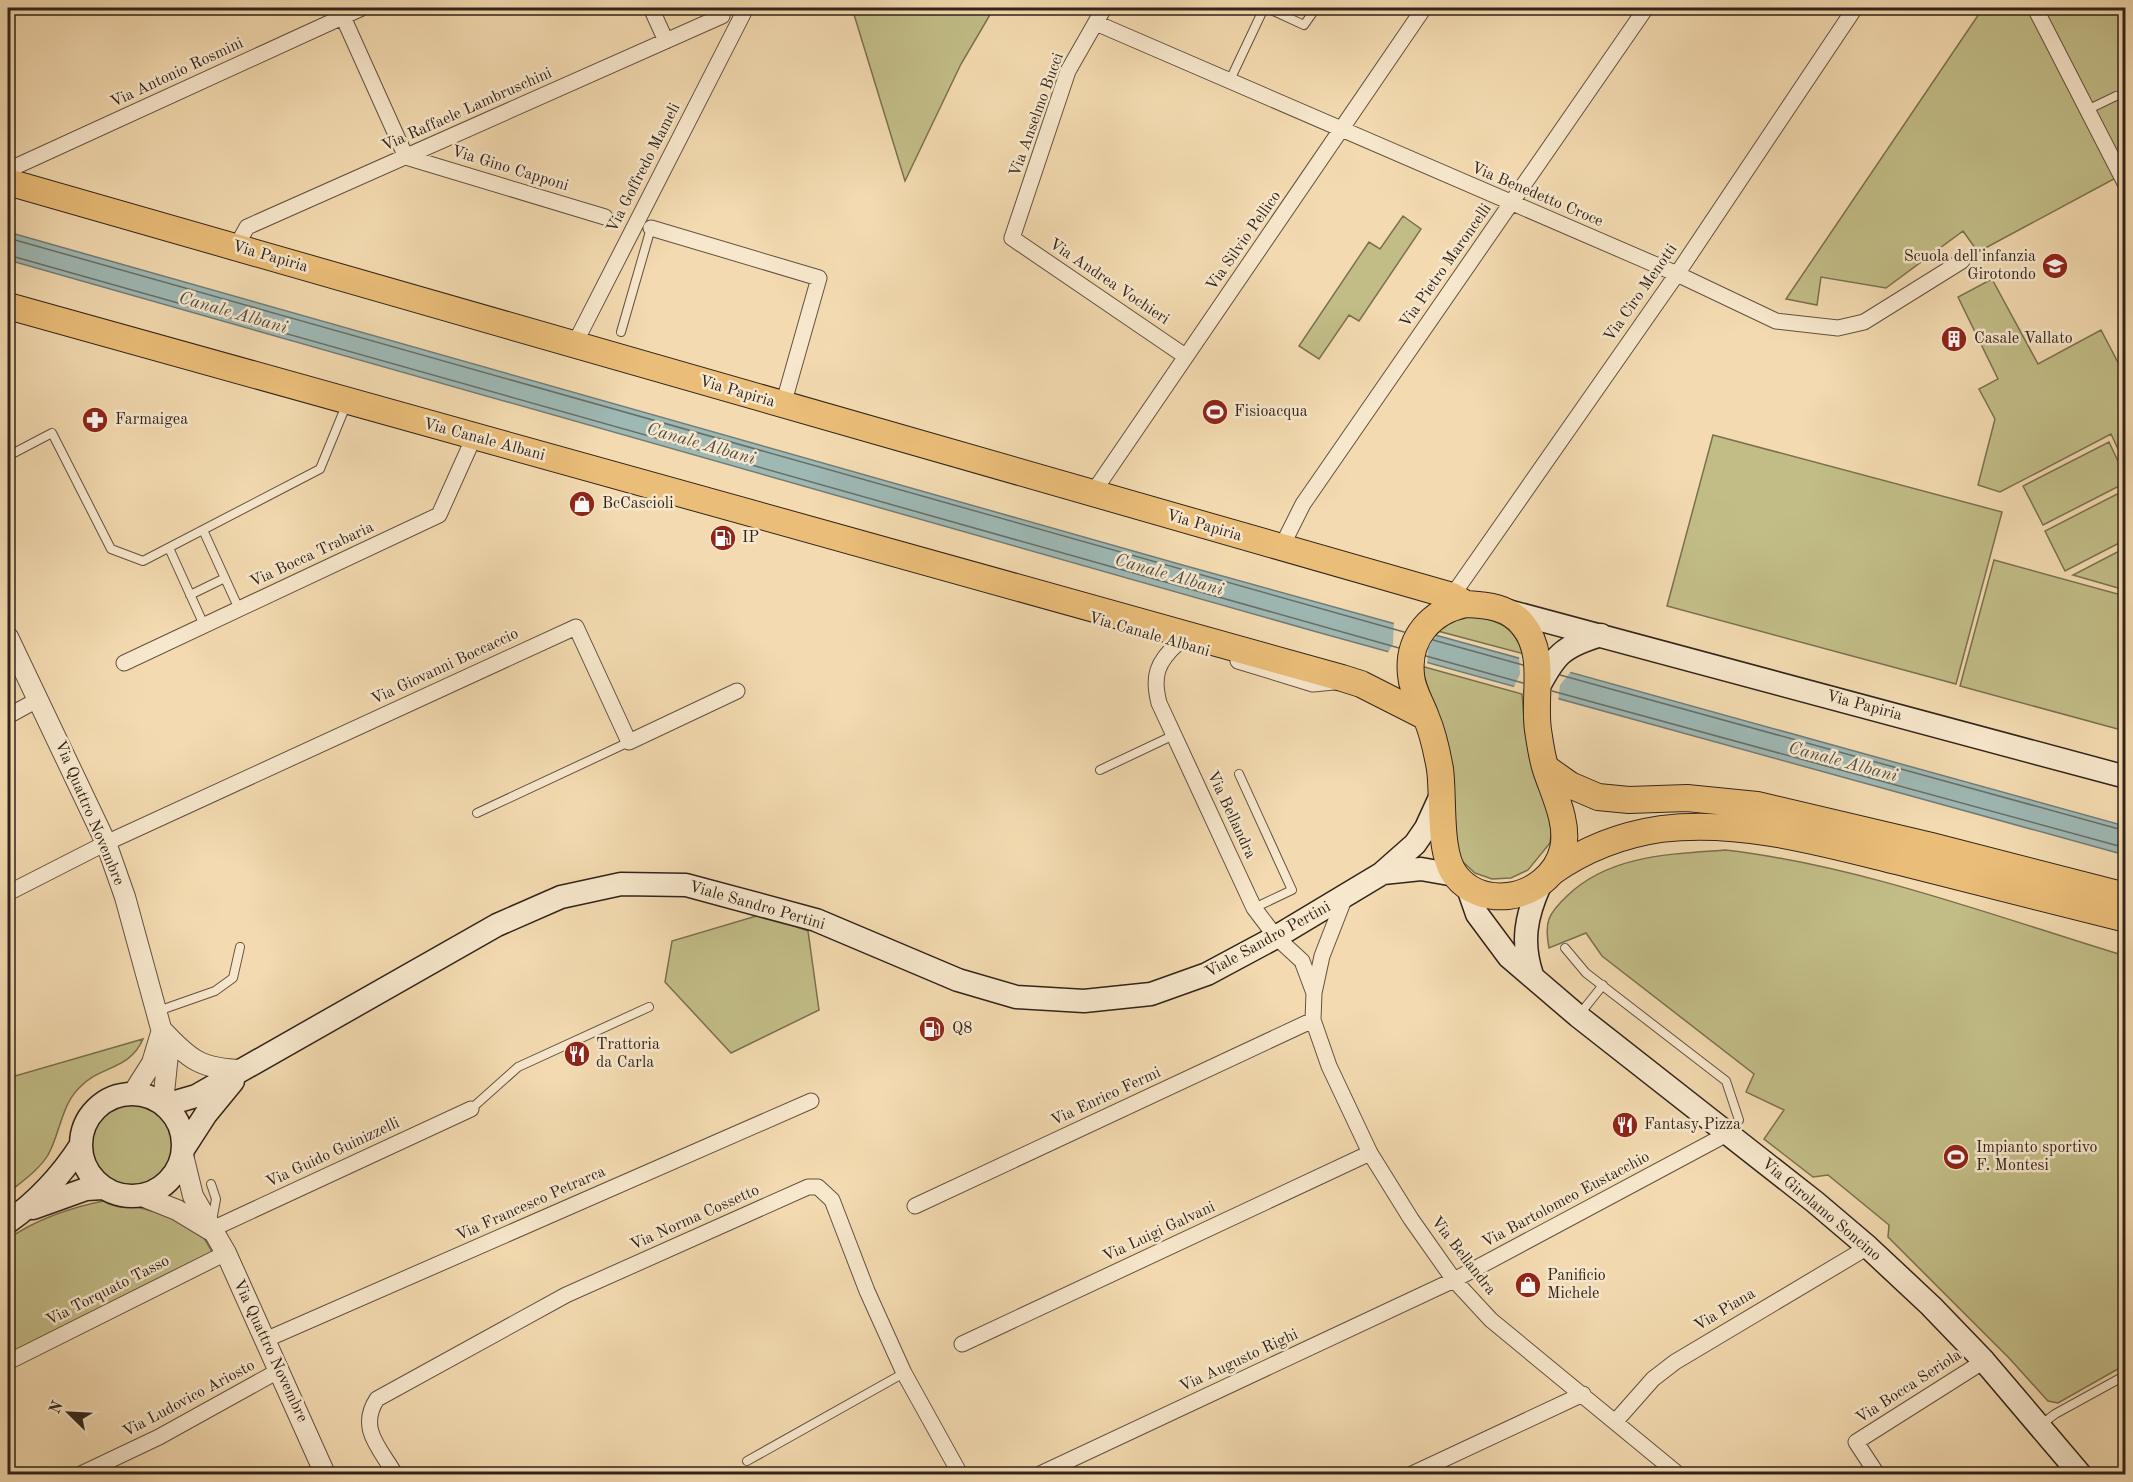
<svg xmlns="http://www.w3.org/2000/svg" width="2133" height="1482" viewBox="0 0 2133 1482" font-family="'Old Standard TT',serif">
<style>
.green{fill:#c2bd87;stroke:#7a7050;stroke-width:1.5}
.water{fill:#9eb8b4;stroke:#727c76;stroke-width:1.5}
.pier{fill:#f3dab0}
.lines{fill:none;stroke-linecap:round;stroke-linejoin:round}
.shore{stroke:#686e67;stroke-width:1.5}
.service-casing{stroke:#625140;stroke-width:10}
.minor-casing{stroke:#625140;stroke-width:17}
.tertiary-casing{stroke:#625140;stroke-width:22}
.secondary-casing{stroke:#31231a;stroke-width:25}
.primary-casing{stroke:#31231a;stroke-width:28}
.trunk-casing{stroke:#31231a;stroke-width:28}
.service{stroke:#f7e7cc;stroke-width:8}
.minor{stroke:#f7e7cc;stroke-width:15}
.tertiary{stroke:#f7e7cc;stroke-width:20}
.secondary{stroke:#f7e7cc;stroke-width:22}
.primary{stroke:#eabd78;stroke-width:26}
.trunk{stroke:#eabd78;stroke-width:26}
.labels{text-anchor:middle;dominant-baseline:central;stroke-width:5;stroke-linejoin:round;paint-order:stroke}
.street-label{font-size:16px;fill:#31231a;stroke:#f7e7cc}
.poi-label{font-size:16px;fill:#31231a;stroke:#f7e7cc;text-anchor:start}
.water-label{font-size:18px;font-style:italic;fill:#525048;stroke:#f7e7cc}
</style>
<rect width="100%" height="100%" fill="#f3dab0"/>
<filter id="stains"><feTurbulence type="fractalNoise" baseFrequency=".00333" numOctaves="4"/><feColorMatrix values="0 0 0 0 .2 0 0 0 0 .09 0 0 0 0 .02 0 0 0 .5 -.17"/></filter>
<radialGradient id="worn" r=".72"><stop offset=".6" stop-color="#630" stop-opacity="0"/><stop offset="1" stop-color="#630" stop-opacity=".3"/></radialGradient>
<path class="green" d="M852 8H994L961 64 905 181Z
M1983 8H2125V173L1978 252 1963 231 1886 288 1821 277 1817 305 1786 299Z
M1403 216 1421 229 1359 321 1349 315 1319 359 1299 346 1369 242 1380 249Z
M1992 279 2038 364 2101 330 2125 376V464L2111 434 2000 492 1978 485 1995 419 1979 389 1998 379 1958 297Z
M1713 435 2002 512 1956 684 1667 606Z
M2109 442 2125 476V483L2043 525 2023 486Z
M2125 490V540L2065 571 2045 531Z
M2125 548V590L2073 575Z
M1994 560 2125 596V731L1960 686Z
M1474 615C1502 623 1513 626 1524 654L1434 630 1439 625Z
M1421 666 1522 694 1525 732 1536 777 1552 825 1550 843 1528 870 1511 878 1492 879 1475 873 1462 861 1452 837 1434 707Z
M1725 850C1858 865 1997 917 2125 956V1365L2058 1403 2048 1401 2009 1358 1888 1237 1889 1225 1828 1175 1813 1177 1764 1139 1784 1110 1746 1092 1754 1074 1602 956 1586 933 1549 948C1544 922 1548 914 1567 896 1609 855 1671 854 1725 850Z
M763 914 808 931 819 1010 731 1053 665 982 672 941Z
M143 1039C129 1071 100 1065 79 1088 61 1106 60 1134 48 1155 39 1170 21 1182 8 1193V1078Z
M90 1146a42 42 0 1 1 84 0a42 42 0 1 1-84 0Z
M108 1200C138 1207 177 1215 202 1236 206 1240 209 1247 212 1252L8 1355V1239C38 1218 72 1207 108 1200Z"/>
<path class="water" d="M8 232 1179 564 2125 826V855L1317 632 8 260Z"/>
<path class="pier" d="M1394 620 1438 632 1428 648 1427 666 1387 654 1393 644Z
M1519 655 1573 669 1560 685 1558 702 1513 689 1520 674Z"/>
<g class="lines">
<path class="shore" d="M8 238 1404 632
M8 255 1399 648
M1433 640 1523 665
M1426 656 1523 683
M1560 675 2126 831
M1552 691 2126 848"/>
<g class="service-casing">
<path id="service" d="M1267 8 1304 25 1316 8
M1230 80 1264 8
M2087 110 2116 96
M621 332 651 228
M8 456 52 433 111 549 143 561 320 469 347 403
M203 530 239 609
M169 548 204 625
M190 595 225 578
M1100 770 1174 735
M1239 774 1292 890 1254 908
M477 813 629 742
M1565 948 1586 973 1726 1081 1739 1120 1728 1132
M158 1011 215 991 233 978 240 947
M1579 1015 1603 985
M471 1109 518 1067 649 1007
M211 1184 216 1199 212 1221
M2042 1424 2055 1414 2126 1375
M747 1461 904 1373"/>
</g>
<g class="minor-casing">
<path id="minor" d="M339 8 406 157 605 217
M651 8 666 41
M1104 8 1068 71 1012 238 1185 356
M2035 8 2126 185
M1096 23 1677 274 1776 321 1838 328 1864 322 1962 261
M8 170 362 8
M651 228 819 278 783 405
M236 247 247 227 722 16
M574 345 746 8
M1092 494 1424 8
M1281 548 1303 504 1646 8
M1452 596 1677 274 1855 8
M1178 643C1157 662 1152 676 1159 703L1254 908 1276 937 1302 961 1314 993
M1238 661 1313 684 1334 682
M124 663 439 515 474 437
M8 716 39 699
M8 893 106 843 576 627 629 742 737 691
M1345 897 1322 956 1314 993 1313 1020 1329 1066 1370 1153 1411 1219 1454 1280 1491 1320 1678 1474
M915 1206 1313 1020
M210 1230 471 1109
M265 1340 811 1101
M962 1344 1370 1153
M8 1362 226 1253
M1615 1422 1653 1379 1675 1362 1868 1247
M81 1474 159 1437 280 1370
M395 1474C379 1447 358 1428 377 1399L566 1295 808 1187H818L832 1200 867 1291 904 1373 960 1474
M1040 1474 1454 1280 1727 1134
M1412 1474 1583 1394
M1877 1474 1856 1442 1984 1361"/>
</g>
<g class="tertiary-casing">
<path id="tertiary" d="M8 637 106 843 125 897 168 1054 163 1103
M162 1030C190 1060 201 1069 242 1070
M133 1093 152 1063 162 1030
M183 1155 193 1196 226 1253 325 1474
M142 1196 177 1210 210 1230"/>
</g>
<g class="secondary-casing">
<path id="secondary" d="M1508 611 2126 777
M1536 692C1555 655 1561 647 1601 635
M1383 873 1421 869 1455 875
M1468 888 1477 914 1509 957 1578 1016 1815 1202 1868 1247 1931 1306 1984 1361 2080 1474
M1532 975C1521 942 1526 916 1540 885
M81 1145a51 51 0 1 1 102 0a51 51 0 1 1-102 0Z
M165 1105 196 1096 497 925 561 897 621 884 686 885 816 920 958 980 1016 997 1084 1001 1151 994 1207 974 1276 937 1381 874 1415 844 1426 828 1442 793
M184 1148 206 1114 233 1081
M33 1208 86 1189 103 1188
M8 1222C38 1201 61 1176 81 1145"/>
</g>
<g class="primary-casing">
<path id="primary" d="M8 182 1452 596 1466 604
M8 306C452 431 898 550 1342 678L1361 684 1426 717
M1466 604C1487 605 1509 607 1523 625 1547 654 1533 696 1538 730 1540 743 1542 758 1546 770 1554 794 1569 823 1563 849 1557 875 1533 893 1508 896 1488 898 1469 892 1456 876 1438 854 1444 798 1440 769 1437 752 1433 733 1426 717 1421 703 1412 690 1411 675 1407 638 1431 611 1466 604Z"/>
</g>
<g class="trunk-casing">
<path id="trunk" d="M1546 768 1570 785 1598 797 1629 800 1687 798 1757 805 1931 846 2126 896
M1552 872C1585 849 1620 835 1661 829 1741 819 1823 843 1900 862 1975 881 2050 900 2126 919"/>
</g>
<use href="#service" class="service"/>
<use href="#minor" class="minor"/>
<use href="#tertiary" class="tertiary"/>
<use href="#secondary" class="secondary"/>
<use href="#primary" class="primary"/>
<use href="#trunk" class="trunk"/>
</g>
<defs>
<g id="school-disc" transform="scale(1.35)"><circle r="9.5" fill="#8f2418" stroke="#f7e7cc"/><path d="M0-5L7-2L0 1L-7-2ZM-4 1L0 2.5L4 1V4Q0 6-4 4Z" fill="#fff"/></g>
<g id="building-disc" transform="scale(1.35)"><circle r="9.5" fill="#8f2418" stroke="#f7e7cc"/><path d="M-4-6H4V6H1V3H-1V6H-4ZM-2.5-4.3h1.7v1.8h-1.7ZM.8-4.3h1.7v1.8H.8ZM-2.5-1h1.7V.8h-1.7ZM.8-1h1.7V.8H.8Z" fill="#fff"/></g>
<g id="stadium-disc" transform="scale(1.35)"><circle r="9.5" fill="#8f2418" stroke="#f7e7cc"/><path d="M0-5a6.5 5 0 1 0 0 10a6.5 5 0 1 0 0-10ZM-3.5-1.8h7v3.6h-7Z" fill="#fff"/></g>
<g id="pharmacy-disc" transform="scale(1.35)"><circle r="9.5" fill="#8f2418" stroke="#f7e7cc"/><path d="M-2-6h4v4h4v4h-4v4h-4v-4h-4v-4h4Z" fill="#fff"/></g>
<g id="shop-disc" transform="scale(1.35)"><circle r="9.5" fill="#8f2418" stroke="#f7e7cc"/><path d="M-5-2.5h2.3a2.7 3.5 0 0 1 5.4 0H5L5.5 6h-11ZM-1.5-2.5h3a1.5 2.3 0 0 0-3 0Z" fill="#fff"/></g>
<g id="fuel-disc" transform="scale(1.35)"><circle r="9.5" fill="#8f2418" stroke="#f7e7cc"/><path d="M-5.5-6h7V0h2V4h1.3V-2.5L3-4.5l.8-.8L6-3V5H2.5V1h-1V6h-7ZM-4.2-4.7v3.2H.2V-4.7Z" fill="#fff"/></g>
<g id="restaurant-disc" transform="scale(1.35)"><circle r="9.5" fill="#8f2418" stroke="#f7e7cc"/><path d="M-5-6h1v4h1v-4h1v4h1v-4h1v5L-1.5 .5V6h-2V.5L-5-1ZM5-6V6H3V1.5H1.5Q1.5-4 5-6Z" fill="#fff"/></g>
</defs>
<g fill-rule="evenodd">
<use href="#school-disc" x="2055" y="266"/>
<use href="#building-disc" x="1954" y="339"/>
<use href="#stadium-disc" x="1215" y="412"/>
<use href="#pharmacy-disc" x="95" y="420"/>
<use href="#shop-disc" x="582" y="504"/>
<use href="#fuel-disc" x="723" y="538"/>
<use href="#fuel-disc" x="932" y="1029"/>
<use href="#restaurant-disc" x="577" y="1054"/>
<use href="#restaurant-disc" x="1625" y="1125"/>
<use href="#stadium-disc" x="1956" y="1157"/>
<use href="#shop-disc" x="1528" y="1285"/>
</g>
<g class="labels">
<g class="street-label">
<text transform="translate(177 73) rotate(-25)">Via Antonio Rosmini</text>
<text transform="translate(467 110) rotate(-24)">Via Raffaele Lambruschini</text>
<text transform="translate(1037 115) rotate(-70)">Via Anselmo Bucci</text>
<text transform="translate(644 168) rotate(-63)">Via Goffredo Mameli</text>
<text transform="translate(510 169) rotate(17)">Via Gino Capponi</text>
<text transform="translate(1537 195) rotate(23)">Via Benedetto Croce</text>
<text transform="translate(1244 241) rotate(-55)">Via Silvio Pellico</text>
<text transform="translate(270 257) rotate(16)">Via Papiria</text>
<text transform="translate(1446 266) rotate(-55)">Via Pietro Maroncelli</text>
<text transform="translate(1109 282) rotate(34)">Via Andrea Vochieri</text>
<text transform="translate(1641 293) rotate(-55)">Via Ciro Menotti</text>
<text transform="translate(737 392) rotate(16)">Via Papiria</text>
<text transform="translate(484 440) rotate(15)">Via Canale Albani</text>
<text transform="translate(1204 526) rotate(16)">Via Papiria</text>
<text transform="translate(312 555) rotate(-25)">Via Bocca Trabaria</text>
<text transform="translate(1149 635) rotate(16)">Via Canale Albani</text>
<text transform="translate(445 667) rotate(-25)">Via Giovanni Boccaccio</text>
<text transform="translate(1864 706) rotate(15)">Via Papiria</text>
<text transform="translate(89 813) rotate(67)">Via Quattro Novembre</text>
<text transform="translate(1231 815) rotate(65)">Via Bellandra</text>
<text transform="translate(757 906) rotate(16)">Viale Sandro Pertini</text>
<text transform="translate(1268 940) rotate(-29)">Viale Sandro Pertini</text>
<text transform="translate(1106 1097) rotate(-25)">Via Enrico Fermi</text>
<text transform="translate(333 1153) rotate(-25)">Via Guido Guinizzelli</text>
<text transform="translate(1566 1200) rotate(-28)">Via Bartolomeo Eustacchio</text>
<text transform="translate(531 1204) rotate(-24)">Via Francesco Petrarca</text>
<text transform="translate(1821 1210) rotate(40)">Via Girolamo Soncino</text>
<text transform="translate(695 1218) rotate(-24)">Via Norma Cossetto</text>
<text transform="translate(1159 1232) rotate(-25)">Via Luigi Galvani</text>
<text transform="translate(1463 1256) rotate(52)">Via Bellandra</text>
<text transform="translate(108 1291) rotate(-27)">Via Torquato Tasso</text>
<text transform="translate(1725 1310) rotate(-31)">Via Piana</text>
<text transform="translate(270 1351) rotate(65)">Via Quattro Novembre</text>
<text transform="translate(1239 1361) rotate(-25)">Via Augusto Righi</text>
<text transform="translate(1909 1387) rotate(-33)">Via Bocca Seriola</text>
<text transform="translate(189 1399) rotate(-28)">Via Ludovico Ariosto</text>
</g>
<g class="poi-label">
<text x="2036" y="257" text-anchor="end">Scuola dell'infanzia<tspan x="2036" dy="18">Girotondo</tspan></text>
<text x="1974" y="339">Casale Vallato</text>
<text x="1234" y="412">Fisioacqua</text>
<text x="115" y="420">Farmaigea</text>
<text x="602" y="504">BcCascioli</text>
<text x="742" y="538">IP</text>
<text x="952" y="1029">Q8</text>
<text x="596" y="1045">Trattoria<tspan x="596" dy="18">da Carla</tspan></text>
<text x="1644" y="1125">Fantasy Pizza</text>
<text x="1976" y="1148">Impianto sportivo<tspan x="1976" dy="18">F. Montesi</tspan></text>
<text x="1547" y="1276">Panificio<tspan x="1547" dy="18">Michele</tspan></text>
</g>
<g class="water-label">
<text transform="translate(233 313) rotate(16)">Canale Albani</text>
<text transform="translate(701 444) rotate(16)">Canale Albani</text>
<text transform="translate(1169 575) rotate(16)">Canale Albani</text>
<text transform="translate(1843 762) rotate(15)">Canale Albani</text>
</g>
</g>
<rect width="2133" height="1482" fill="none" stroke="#f3dab0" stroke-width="30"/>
<rect x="9" y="9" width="2115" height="1464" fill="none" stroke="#31231a" stroke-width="3"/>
<rect x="15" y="15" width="2103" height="1452" fill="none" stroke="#31231a" stroke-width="1.5"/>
<g transform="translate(69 1413) rotate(294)" stroke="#f7e7cc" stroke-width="4.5" paint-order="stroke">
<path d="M0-4.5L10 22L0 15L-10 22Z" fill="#31231a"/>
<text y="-9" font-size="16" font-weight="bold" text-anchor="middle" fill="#31231a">N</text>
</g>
<rect width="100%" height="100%" filter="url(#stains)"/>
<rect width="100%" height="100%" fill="url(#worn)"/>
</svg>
